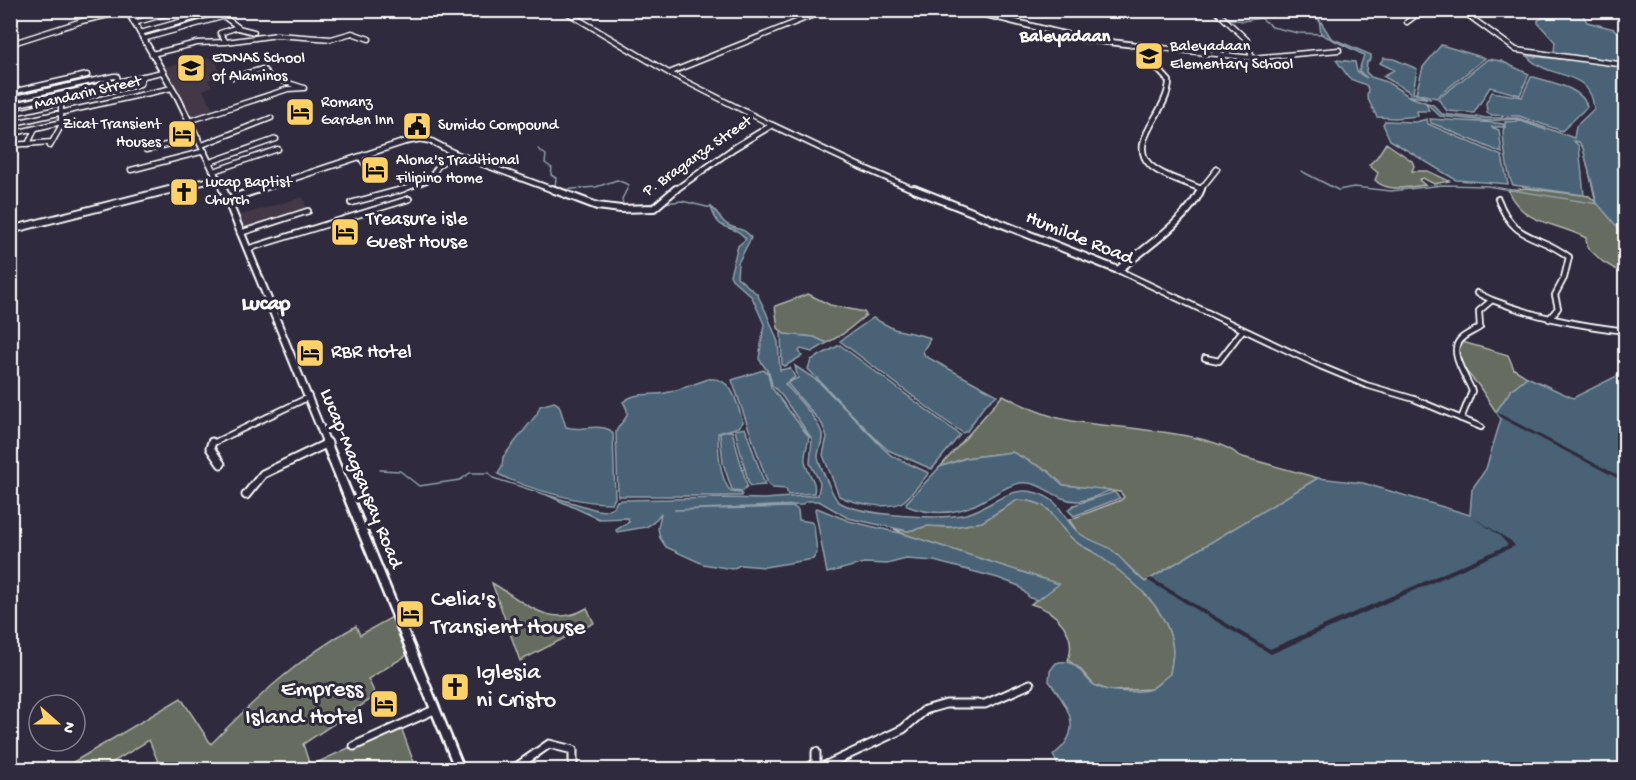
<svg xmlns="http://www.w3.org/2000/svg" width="1636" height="780" viewBox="0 0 1636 780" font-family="'Gochi Hand',sans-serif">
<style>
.built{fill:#423847}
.green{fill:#666c5e;stroke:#b2b6ae;stroke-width:1.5}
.water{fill:#4a6274;stroke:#92a1ac;stroke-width:1.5}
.pier{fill:#2f2a3d}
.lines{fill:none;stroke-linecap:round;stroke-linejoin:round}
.stream{stroke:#92a1ac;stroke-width:1.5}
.minor-far2-casing{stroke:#fff;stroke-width:7}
.minor-far1-casing{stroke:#fff;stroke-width:8}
.minor-casing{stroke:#fff;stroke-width:11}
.tertiary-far2-casing{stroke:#fff;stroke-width:8}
.tertiary-far1-casing{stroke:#fff;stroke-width:10}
.tertiary-casing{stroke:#fff;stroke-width:13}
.minor-far2{stroke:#2f2a3d;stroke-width:4}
.minor-far1{stroke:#2f2a3d;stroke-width:4.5}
.minor{stroke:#2f2a3d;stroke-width:7}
.tertiary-far2{stroke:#2f2a3d;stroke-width:4.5}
.tertiary-far1{stroke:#2f2a3d;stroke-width:6}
.tertiary{stroke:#2f2a3d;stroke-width:8}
.labels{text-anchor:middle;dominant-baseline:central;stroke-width:6;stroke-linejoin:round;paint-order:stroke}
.far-poi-label{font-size:16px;fill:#fff;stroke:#2f2a3d;text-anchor:start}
.far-street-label{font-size:16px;fill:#fff;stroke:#2f2a3d}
.far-quarter-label{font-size:18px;font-weight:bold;fill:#fff;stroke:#2f2a3d}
.poi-label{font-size:20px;fill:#fff;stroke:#2f2a3d;text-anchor:start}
.street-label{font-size:20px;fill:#fff;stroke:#2f2a3d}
.quarter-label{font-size:22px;font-weight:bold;fill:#fff;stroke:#2f2a3d}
.near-poi-label{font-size:24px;fill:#fff;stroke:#2f2a3d;text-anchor:start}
</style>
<rect width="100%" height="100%" fill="#2f2a3d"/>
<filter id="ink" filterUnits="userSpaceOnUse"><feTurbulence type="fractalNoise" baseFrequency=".0167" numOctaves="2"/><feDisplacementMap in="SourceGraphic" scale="12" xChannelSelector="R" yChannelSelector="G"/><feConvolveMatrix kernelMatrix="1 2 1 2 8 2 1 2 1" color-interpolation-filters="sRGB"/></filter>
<g filter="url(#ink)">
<path class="built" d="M216 57 218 68 222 76 208 80 212 86 203 90 214 112 191 120 164 67Z
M303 197 308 211 244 232 238 216Z"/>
<path class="green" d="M1386 143 1412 161 1414 166 1412 171H1428L1449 181 1434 184 1423 178 1419 180 1425 185C1409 187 1387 193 1375 180L1378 173 1369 165 1377 157Z
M1584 150 1625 210V275L1603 262 1587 247 1586 238C1557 222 1524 226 1508 191L1526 188 1589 196 1596 202Z
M808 294 830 305 864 312 866 315 843 334 827 343 814 337 784 334 778 328 775 306Z
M1459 341 1508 355 1514 369 1527 377 1511 390 1496 412 1479 386 1459 363 1455 353Z
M1003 395C1025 407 1047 417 1072 421 1110 428 1215 431 1239 456L1318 478 1145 582 1112 551 1079 534 1069 520 1121 500 1124 497 1120 492 1063 485 1048 471 1012 452 965 458 940 467Z
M1017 500C1057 501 1050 520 1074 540 1081 547 1090 549 1098 555 1129 577 1171 609 1173 651 1173 658 1171 667 1170 674L1152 689 1110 691 1094 685 1079 668 1068 660C1078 634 1056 610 1031 604L1058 584 904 534 894 529 908 531 928 526 952 527 982 522Z
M492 583C525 602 550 630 587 608L594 623 520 661Z
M394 616 409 654 368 679 376 696 303 744 310 766 400 724 416 769H161L149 740 102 769 60 770 181 698 211 744C254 700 301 656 356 626L360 635Z"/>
<path class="water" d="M1558 11 1582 13 1587 22 1614 29 1625 38V63L1566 56 1554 51 1555 42 1538 23V20Z
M1319 19 1331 38 1371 55V59L1367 62 1366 72 1371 77 1387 82 1410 97 1433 105 1442 114 1477 118V116L1485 118H1518L1574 138 1576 126 1594 109C1591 67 1548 81 1527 56L1625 65V236L1597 203 1583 148 1579 142 1574 141 1579 146 1584 195 1513 185C1508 179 1501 132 1504 127H1491L1499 130 1502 153 1439 126 1431 123 1430 119 1497 123 1503 124 1505 128V122L1521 121 1546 130 1516 119 1487 121 1440 116 1426 103 1429 111H1417L1418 116 1395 118 1377 117 1367 97 1368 89 1366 85 1350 79 1336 60 1355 62 1357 72 1367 78 1359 71 1364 55 1321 34Z
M1441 45 1485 58 1436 98 1416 93 1423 67Z
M1384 58 1394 59 1417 69 1413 93 1431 99 1410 96V92L1383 76 1394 70 1380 63Z
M1488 59 1501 61 1529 74 1520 95 1490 87 1474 113 1447 111 1438 99Z
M1531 77H1534C1550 82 1584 88 1587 107L1562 131 1519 116 1492 115 1487 113 1486 103 1492 92 1522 97Z
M1427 119 1428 124 1502 156 1508 184 1456 180 1390 140 1383 124 1385 121 1416 122Z
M711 207C719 212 720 221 728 225 737 230 746 228 751 238L738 263 737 277 757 294 766 312 778 342 780 370 790 368 795 377 785 384C795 395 816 417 821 431 825 440 818 448 818 457 819 464 834 499 839 502 862 516 940 520 966 514 992 508 1009 484 1037 493 1064 501 1062 520 1079 533 1089 541 1102 543 1112 550 1123 560 1133 572 1145 582L1318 478 1363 483 1470 515 1472 489 1486 469 1501 419 1496 412 1511 390 1527 377 1573 398 1625 372V769H1060L1053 755C1085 732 1069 707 1049 681L1050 671 1056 663C1076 657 1081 675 1094 685 1105 693 1138 693 1151 689 1157 686 1164 678 1170 674 1171 667 1173 658 1173 651 1171 609 1129 577 1098 555 1090 549 1081 547 1074 540 1050 520 1057 501 1017 500L982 522 952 527 928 526 908 531 848 518 819 501H807L801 505 674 510 794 507 798 510 799 520 811 522 814 525 817 553 813 559 765 567 740 565 732 569 703 564 666 547 660 538 658 528 661 513 653 523 646 527 617 532 616 530 629 522 628 518 599 519 547 495 597 510 604 511 614 507 617 501 623 500 724 498 764 499 818 495 820 483 810 463 812 439 782 396 772 385 769 373 759 359 764 324 752 297 732 279 730 275 738 246 746 239C732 221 720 237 711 207Z
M873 318 894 329 928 337 930 339 923 351 925 356 997 395 984 406 967 431 963 433 947 422 840 341Z
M781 331 784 334 814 337 827 343 812 352 801 349 799 351 802 356 785 366 782 364Z
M840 345 960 435 932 469 888 450 878 441 808 369 811 360Z
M795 366 818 381 884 449 892 456 929 473C921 482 913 493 904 501 890 511 853 503 839 496L823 455 827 437 822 424 787 383 798 378Z
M763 370 768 373 771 387 809 437C808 445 804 453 805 461 807 475 817 479 814 493L788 495 786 489 773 488 768 484 732 380Z
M708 379C733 376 737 404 743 422L739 427 718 433C718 450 720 479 731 492L742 493V496H618L616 432C621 419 634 418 623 402 636 391 651 396 665 393 680 390 694 384 708 379Z
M554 402 559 405 566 427C580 432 595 423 610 430L613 434 615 498 612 503C582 504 525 488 498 474L502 467 503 457 537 414 540 406Z
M745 428 765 485 750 486 748 481 735 430Z
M724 431H732L747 486 743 491 732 490 723 463 720 434Z
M1012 452 1048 471 1063 485 1111 490C1101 494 1086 502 1076 501 1053 500 1042 480 1020 483 1008 485 997 493 986 499 961 514 935 517 907 506L906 503 940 467 966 458Z
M1114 492 1120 498 1074 516 1068 510 1074 505Z
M817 508 849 521 904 534 1059 584 1038 600 1030 598 1019 586 998 578 934 561 906 559 887 564 864 563 827 573 815 509Z"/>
<path class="pier" d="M1496 412 1625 479V482L1501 418Z
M1468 514 1511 541 1515 546 1271 654 1147 580 1151 578 1270 649 1508 545 1499 535Z"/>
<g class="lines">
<path class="stream" d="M1252 10 1269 14H1304
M1306 10V14L1320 20
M1225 18 1243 21 1261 18 1272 27 1298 33 1323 34
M538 149 546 155 545 163 552 168 551 175 556 178 555 187
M1301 171 1338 190 1354 187 1391 191 1443 185 1487 186 1598 204
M561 190 596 187 617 180 629 185 622 199 623 205 626 206
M664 203 682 201 711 208
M637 205 656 203
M380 470 400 471 419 486 460 480 470 473H489L493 478 547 495"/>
<g class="minor-far2-casing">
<path id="minor-far2" d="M563 10 669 73 772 125
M1215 10 1247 40 1252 58
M1461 10 1516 50 1626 65
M1407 22 1423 10
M134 23 180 10
M238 28 254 32
M140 33 197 17
M143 39 222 17
M226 42 277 35 331 39 352 33 369 39
M10 44 82 21 127 11
M1162 48 1252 58 1339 50
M152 54 197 43 226 42 220 33 238 27 215 10
M669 73 826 10
M15 98 114 76H117L118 82
M14 105 162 72
M10 108 14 105 16 91 87 75
M10 114 140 84 143 76
M189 121 288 89 304 88 270 77 263 69 233 77
M10 124 172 88
M10 134 62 122
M28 144 35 129
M10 145 52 142
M202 145 271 118
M50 146 61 126V103
M146 150 198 137
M360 157 372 175
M210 162 276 139
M131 170 205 151
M214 171 278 149
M1201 189 1217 169
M399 191 428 180 440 164 455 154"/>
</g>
<g class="minor-far1-casing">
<path id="minor-far1" d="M1498 199C1515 244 1537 232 1569 257L1564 278 1555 295 1558 308 1549 319
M351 203 403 189
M240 233 308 211
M247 249 409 199
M1118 270 1320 366 1366 385 1414 399 1481 427
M1492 300C1539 318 1576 325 1626 331
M1205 358 1219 361 1242 331
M1461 419 1472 391C1467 378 1449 354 1459 341 1464 334 1474 332 1480 327L1479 311 1492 300 1477 293
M211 444 309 397"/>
</g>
<g class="minor-casing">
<path id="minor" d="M212 442 210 448 221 464
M246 495 263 474 328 443
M354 746 434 710
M512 770 549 744 573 750V770
M804 770 816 763V752
M816 770 903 729 925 710 946 704H985L1030 684"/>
</g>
<g class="tertiary-far2-casing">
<path id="tertiary-far2" d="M127 10 178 98 223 191
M968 10 1083 39 1162 48 1156 67 1169 81C1169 112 1126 141 1150 165 1163 177 1186 182 1201 189L1200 191
M167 191 218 178
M255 191 404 142 420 139 431 141 456 154 556 191
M674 191 734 148 772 125 859 166 917 191"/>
</g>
<g class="tertiary-far1-casing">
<path id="tertiary-far1" d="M223 189 327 444
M552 189 597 206 621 209 654 208 676 189
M914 189 1118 270C1143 250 1189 219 1201 189
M227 200 259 189
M10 230 173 189"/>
</g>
<g class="tertiary-casing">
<path id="tertiary" d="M326 442 460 770"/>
</g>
<use href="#minor-far2" class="minor-far2"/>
<use href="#minor-far1" class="minor-far1"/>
<use href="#minor" class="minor"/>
<use href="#tertiary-far2" class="tertiary-far2"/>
<use href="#tertiary-far1" class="tertiary-far1"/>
<use href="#tertiary" class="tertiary"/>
</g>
</g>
<defs>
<g id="school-square" transform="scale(1.5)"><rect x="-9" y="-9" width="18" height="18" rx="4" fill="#ffd166" stroke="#2f2a3d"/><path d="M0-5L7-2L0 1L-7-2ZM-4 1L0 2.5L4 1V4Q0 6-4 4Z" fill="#111"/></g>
<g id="hotel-square" transform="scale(1.5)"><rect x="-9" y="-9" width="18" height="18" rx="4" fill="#ffd166" stroke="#2f2a3d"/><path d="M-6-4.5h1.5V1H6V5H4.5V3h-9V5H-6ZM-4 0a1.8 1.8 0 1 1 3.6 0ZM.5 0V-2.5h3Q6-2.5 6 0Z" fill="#111"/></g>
<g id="civic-square" transform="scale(1.5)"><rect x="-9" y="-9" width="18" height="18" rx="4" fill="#ffd166" stroke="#2f2a3d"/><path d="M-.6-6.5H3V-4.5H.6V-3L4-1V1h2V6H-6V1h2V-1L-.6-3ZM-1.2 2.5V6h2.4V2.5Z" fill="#111"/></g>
<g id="church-square" transform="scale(1.5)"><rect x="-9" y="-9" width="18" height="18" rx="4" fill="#ffd166" stroke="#2f2a3d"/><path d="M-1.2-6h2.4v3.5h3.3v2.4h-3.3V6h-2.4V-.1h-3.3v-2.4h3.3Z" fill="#111"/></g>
</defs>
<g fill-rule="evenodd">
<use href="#school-square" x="1149" y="56"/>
<use href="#school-square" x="191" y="68"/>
<use href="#hotel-square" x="300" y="112"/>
<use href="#civic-square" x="417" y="126"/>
<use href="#hotel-square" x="182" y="134"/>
<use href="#hotel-square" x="375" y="170"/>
<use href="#church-square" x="184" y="192"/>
<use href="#hotel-square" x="345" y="232"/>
<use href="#hotel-square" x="310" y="353"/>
<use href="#hotel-square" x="410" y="614"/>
<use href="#church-square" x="455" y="687"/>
<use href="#hotel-square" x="384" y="704"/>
</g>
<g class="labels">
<g class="far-poi-label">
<text x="1170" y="47">Baleyadaan<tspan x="1170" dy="18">Elementary School</tspan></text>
<text x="212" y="59">EDNAS School<tspan x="212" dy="18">of Alaminos</tspan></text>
<text x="321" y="103">Romanz<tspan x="321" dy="18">Garden Inn</tspan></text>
<text x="161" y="125" text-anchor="end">Zicat Transient<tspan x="161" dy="18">Houses</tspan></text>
<text x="438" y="126">Sumido Compound</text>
<text x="396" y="161">Alona's Traditional<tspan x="396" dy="18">Filipino Home</tspan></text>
<text x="205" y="183">Lucap Baptist<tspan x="205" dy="18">Church</tspan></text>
</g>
<g class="far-street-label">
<text transform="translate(88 94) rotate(-13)">Mandarin Street</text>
<text transform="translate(698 157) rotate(-35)">P. Braganza Street</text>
</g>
<g class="far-quarter-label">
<text x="1065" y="37">Baleyadaan</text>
</g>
<g class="poi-label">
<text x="366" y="220">Treasure isle<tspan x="366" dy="23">Guest House</tspan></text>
<text x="331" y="353">RBR Hotel</text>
</g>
<g class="street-label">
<text transform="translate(1079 239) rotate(22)">Humilde Road</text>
<text transform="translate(360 479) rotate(68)">Lucap-Magsaysay Road</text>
</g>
<g class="quarter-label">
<text x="266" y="305">Lucap</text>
</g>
<g class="near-poi-label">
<text x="431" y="600">Celia's<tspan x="431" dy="28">Transient House</tspan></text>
<text x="476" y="673">Iglesia<tspan x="476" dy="28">ni Cristo</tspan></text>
<text x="363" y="690" text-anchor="end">Empress<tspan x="363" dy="28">Island Hotel</tspan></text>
</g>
</g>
<rect width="1636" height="780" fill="none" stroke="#2f2a3d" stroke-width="36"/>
<rect x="18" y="18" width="1600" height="744" fill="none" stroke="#fff" stroke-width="2" filter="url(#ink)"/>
<g transform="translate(57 723) rotate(111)"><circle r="28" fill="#2f2a3d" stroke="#827f8b" stroke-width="1.5"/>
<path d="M0-4.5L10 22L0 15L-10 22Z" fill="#ffd166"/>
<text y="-9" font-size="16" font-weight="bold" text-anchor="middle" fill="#ffffff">N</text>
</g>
</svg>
